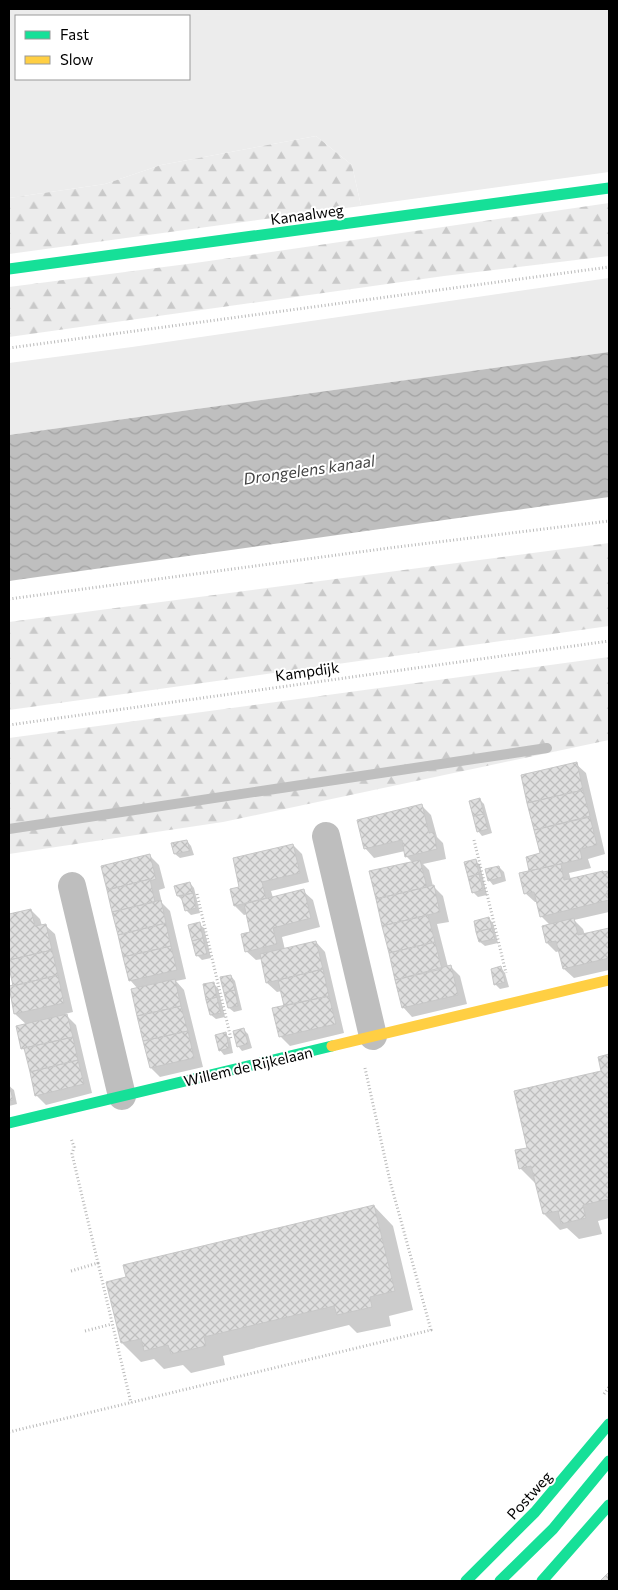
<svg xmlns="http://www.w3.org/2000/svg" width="618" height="1590" viewBox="0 0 618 1590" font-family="Commissioner,sans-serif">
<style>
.grass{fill:#ececec;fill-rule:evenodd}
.forest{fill:url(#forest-firs)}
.water{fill:url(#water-waves)}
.shadow{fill:#0003}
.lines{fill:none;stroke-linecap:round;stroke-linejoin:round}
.stream{stroke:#bfbfbf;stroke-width:10}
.building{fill:url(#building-cross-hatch);stroke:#c7c7c7}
.path{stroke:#b9b9b9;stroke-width:3;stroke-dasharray:1 2.5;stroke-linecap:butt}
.street{stroke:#bebebe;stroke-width:28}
.fast{stroke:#16e098;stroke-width:11}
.slow{stroke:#ffcf43;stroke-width:11}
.labels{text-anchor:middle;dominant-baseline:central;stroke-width:4;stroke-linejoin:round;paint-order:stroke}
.street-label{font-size:15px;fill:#000;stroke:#fff}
.water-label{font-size:16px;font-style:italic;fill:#444;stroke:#fff}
</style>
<defs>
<pattern id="forest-firs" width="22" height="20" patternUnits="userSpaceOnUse" patternTransform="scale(1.25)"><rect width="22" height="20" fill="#ececec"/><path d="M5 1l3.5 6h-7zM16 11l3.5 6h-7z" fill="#c9c9c9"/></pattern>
<pattern id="water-waves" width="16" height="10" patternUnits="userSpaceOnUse" patternTransform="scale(1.25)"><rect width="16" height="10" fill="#bfbfbf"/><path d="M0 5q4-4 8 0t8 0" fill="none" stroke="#a2a2a2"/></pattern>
<pattern id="building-cross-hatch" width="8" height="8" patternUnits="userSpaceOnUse" patternTransform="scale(1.25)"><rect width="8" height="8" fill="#dfdfdf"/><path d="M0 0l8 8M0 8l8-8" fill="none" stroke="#bebebe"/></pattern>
</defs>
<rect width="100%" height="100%" fill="#fff"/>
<path class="grass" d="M9 9H609V172L361 206 352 165 316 136 161 165 105 184 9 198ZM16 16H189V79H16Z
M609 278V352L9 435V363L132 347Z"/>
<path class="forest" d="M316 136 352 165 361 206 9 254V198L105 184 161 165Z
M609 203V256L444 276 9 337V287L195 263Z
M609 543V626L9 710V622Z
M609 657V740L223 822 9 854V738Z"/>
<path class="water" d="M609 352V497L9 581V435Z"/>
<path class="shadow" d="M576 764 586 773 605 854 588 859 591 868 569 873 571 880 609 872V912L574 920 583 929 585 935 609 930V970L574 978 564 969 560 951 556 952 547 943 550 925 541 916 537 902H535L525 893 531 872 541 854 522 776Z
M480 800 484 804 492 833 482 836 478 831Z
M422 806 431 815 437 837 443 843 446 859 423 864 429 870 433 886 443 896 449 922 437 924 448 967H451L460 976 467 1004 412 1017 403 1007 370 872 413 863 406 856 405 851 374 858 365 848Z
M187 841 191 846 194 855 180 858 175 854Z
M293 845 302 854 309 882 271 891 273 898 303 891 313 900 320 927 282 937 285 950 316 942 325 952 344 1033 290 1046 281 1037 285 1007 282 991 277 992 267 983 262 959 256 960 246 951 252 933 248 914 244 915 235 906 241 888Z
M149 855 159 865 165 888 159 890 162 903 170 911 186 979 176 981 184 990 203 1067 160 1077 151 1068 132 990 138 989 130 980Z
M475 860 480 865 487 895 478 897 473 892Z
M499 867 504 872 506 881 493 885 489 880Z
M190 883 194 888 200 913 191 915 186 910 182 900 178 896Z
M31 910 40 919 42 926 45 925 55 934 73 1012 65 1014 76 1025 92 1093 46 1105 36 1095 27 1052 22 1048 27 1025 15 1014 9 987 15 986 11 972 9 973V915Z
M489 919 493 923 498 943 485 946 480 942Z
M199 924 204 928 211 958 202 960 197 955Z
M501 968 505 973 509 987 500 989 495 984Z
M231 976 235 981 242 1010 234 1012 229 1008Z
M213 983 218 988 225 1017 216 1019 211 1015Z
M243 1029 248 1034 252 1048 242 1051 238 1046Z
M225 1034 230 1038 233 1053 224 1055 220 1050Z
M609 1056V1218L598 1221 602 1234 579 1239 567 1228 560 1230 544 1214 536 1184 520 1168 528 1149 602 1072 599 1058Z
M9 1086 14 1090 17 1104 9 1106Z
M374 1206 393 1226 413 1310 389 1316 391 1326 357 1333 349 1325 223 1356 225 1365 191 1373 183 1365 164 1369 154 1359 141 1362 122 1343Z"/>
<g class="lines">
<path class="stream" d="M9 829 547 748"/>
</g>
<path class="building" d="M577 762 583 790 527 803 521 775Z
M583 790 590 816 534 830 527 803Z
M480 798 484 814 473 816 469 801Z
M422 804 429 833 434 832 437 849 405 857 402 840 364 849 357 820Z
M484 814 488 829 477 832 473 816Z
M590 817 597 845 580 849 582 859 529 871 526 857 540 853 534 830Z
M187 840 190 851 174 854 171 843Z
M293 844 300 873 262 882 266 898 234 906 230 889 239 887 233 858Z
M150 854 156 879 150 881V879L107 890 101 866Z
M476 859 479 874 468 877 464 862Z
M420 860 427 887 376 899 369 871Z
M561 864 564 880 603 871V872L609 871V890L607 891 609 900 540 917 534 892 524 894 519 873Z
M499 866 502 877 488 881 485 869Z
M479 874 483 890 472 893 468 877Z
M150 879 155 902 112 912 107 890Z
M190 882 193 893 177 896 174 886Z
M434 885 440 912 382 926 376 899Z
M304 889 311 918 273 928 277 944 245 952 241 934 250 932 244 904Z
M193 893 196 908 185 911 181 896Z
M161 900 166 923 118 935 112 912Z
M31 909 35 926 46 924 52 950 9 960V914Z
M428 915 435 942 389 953 382 926Z
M489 917 492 928 476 932 474 921Z
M574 918 578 935 609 928V958L563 969 556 941 546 943 542 926Z
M200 922 203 938 192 941 188 925Z
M166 923 171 946 123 957 118 935Z
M492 928 495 939 479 942 476 932Z
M203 938 207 954 196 956 192 941Z
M316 941 323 969 266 983 260 954Z
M435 942 442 969 395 980 389 953Z
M171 946 177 970 129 981 123 957Z
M52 950 58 975 13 986 9 967V960Z
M451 965 458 995 402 1008 395 980Z
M501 966 505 982 494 985 491 969Z
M323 969 329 996 284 1006 278 980Z
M58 975 64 1003 14 1014 9 986 13 985V986Z
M231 975 235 990 224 993 220 977Z
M175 979 181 1006 137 1016 131 989Z
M214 982 217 997 206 1000 203 984Z
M235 990 238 1006 228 1008 224 993Z
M329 996 336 1024 279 1037 272 1008Z
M217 997 221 1013 210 1015 206 1000Z
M181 1006 188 1031 143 1041 137 1016Z
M67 1014 73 1037 21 1049 16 1026Z
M244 1028 248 1044 237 1047 233 1031Z
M188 1031 194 1058 150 1068 143 1041Z
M226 1032 229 1048 219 1051 215 1035Z
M73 1037 78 1060 30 1072 24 1048Z
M609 1054V1199L583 1205 586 1218 561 1224 558 1211 543 1214 531 1166 519 1169 515 1150 527 1148 514 1091 601 1071 598 1057Z
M78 1060 84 1084 35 1096 30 1072Z
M9 1084 13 1100 9 1101Z
M374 1205 395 1291 370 1297 372 1307 337 1315 334 1306 204 1337 206 1346 171 1354 168 1345 144 1351 141 1339 121 1343 106 1282 126 1277 123 1265Z
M609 1572V1581H600Z"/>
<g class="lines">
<path class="path" d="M9 348 609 267
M9 599 389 548 609 521
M9 725 609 641
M474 840 506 973
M197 894 231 1039
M98 1263 131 1403
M71 1271 98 1263 72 1154 74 1147 71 1138
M85 1331 112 1324
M604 1394 609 1387
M9 1432 431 1330 390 1181 365 1068"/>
<path class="street" d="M326 836 373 1036
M72 886 122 1096"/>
<path class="fast" d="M9 269 609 188
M9 1123 332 1046
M466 1581 535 1512 609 1424
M500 1581 553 1529 609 1461
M542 1581 609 1505"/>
<path class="slow" d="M332 1046 609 980"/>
</g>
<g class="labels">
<g class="street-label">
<text transform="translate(307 214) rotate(-8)">Kanaalweg</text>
<text transform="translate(307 671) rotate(-8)">Kampdijk</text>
<text transform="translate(248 1066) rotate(-13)">Willem de Rijkelaan</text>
<text transform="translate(529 1495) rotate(-48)">Postweg</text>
</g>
<g class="water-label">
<text transform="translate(309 469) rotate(-8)">Drongelens kanaal</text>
</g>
</g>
<rect width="618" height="1590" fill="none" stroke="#000000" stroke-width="20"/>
<rect x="15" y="15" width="175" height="65" fill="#ffffff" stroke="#999999"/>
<rect x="25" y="31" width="25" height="8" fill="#16e098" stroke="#999999"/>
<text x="60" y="40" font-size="15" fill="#000000">Fast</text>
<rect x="25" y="56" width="25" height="8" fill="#ffcf43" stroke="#999999"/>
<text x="60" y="65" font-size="15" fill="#000000">Slow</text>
</svg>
